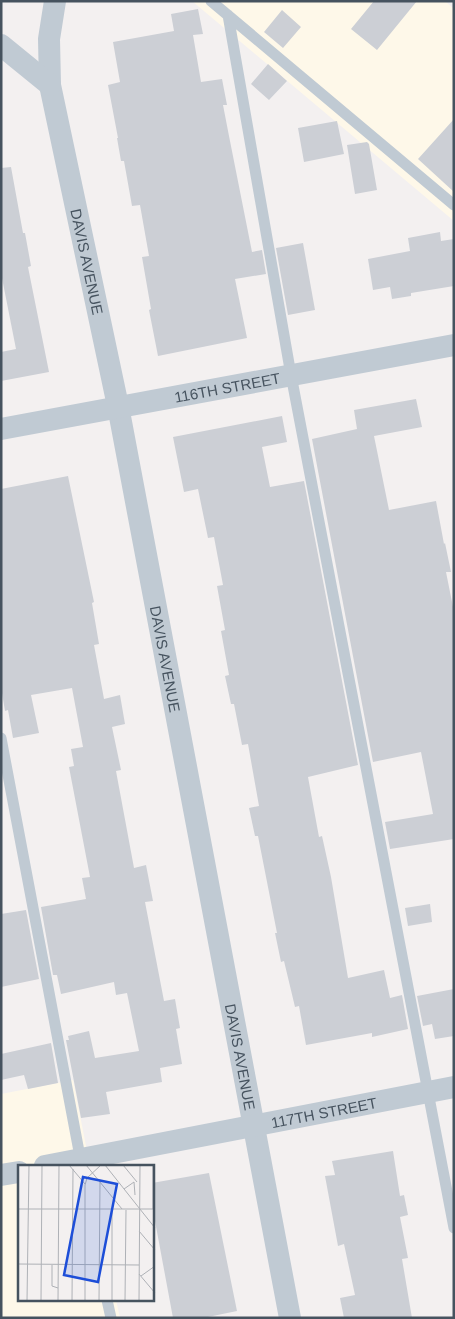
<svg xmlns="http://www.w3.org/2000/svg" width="455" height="1319" viewBox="0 0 455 1319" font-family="Helvetica,sans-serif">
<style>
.commercial{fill:#fef8e9}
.building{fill:#cccfd5}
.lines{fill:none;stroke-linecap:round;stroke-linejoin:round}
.service{stroke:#c0cad3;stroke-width:11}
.minor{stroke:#c0cad3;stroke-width:22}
.labels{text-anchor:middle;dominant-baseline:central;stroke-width:4.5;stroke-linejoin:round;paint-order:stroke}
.street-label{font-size:15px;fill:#46535f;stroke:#fff}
.inset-road{fill:none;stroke:#aeb1b6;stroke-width:1}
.view{fill:#1d4ed8;fill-opacity:0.15;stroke:#1d4ed8;stroke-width:2.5}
.inset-edge{fill:none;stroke:#46535f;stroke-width:2.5}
</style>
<rect width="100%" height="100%" fill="#f3f0f0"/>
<path class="commercial" d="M192 1H445L454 9V221Z
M73 1080 90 1166H19V1300H116L120 1318H1V1094Z"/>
<path class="building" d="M374 1H417L377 50 351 29Z
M198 9 203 34 193 35 201 82 222 79 227 105H223L229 136 252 252 262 250 266 274 235 279 247 338 158 356 149 310 151 309 142 257 149 256 140 205 132 206 124 161H121L117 138H118L108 85 120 82 113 42 174 31 171 14Z
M282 10 301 27 283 48 264 32Z
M268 64 287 81 269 100 251 84Z
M454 119V192L418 159Z
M337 121 344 154 304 162 298 128Z
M367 142 369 144 377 190 355 194 347 145Z
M11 167 23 233H25L31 266 28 267 49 372 1 381V352L16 349 1 273V168Z
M440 232 441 241 454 239V286L411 293V296L392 299 390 287 373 290 368 259 410 251 408 238Z
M303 243 315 310 288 315 276 248Z
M416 399 422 427 374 436 389 510 436 501 444 544 445 543 451 572H446L454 612V839L390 849 385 822 433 814 421 752 373 762 312 439 357 429 354 410Z
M282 416 287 442 262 447 270 487 304 481 358 765 308 777 319 837 322 836 331 877 348 978 384 970 390 998 402 995 408 1029 372 1037V1033L306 1045 299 1006 295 1007 284 961 281 962 275 933H277L258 836H255L249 808 259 806 248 744 242 745 234 704H231L225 676 229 675 221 631 225 630 217 586 223 585 214 537 208 538 198 489 184 492 173 437Z
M68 476 94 602 92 603 99 644 94 645 104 699 120 695 125 724 112 727 121 770 116 771 134 868 146 865 153 901 145 902 164 1001 175 999 180 1028 176 1029 182 1064 160 1068 162 1082 106 1092 110 1114 81 1118 66 1040H69L68 1036 89 1031 95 1058 139 1051 127 993 116 995 114 982 61 994 57 975H53L41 907 86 899 82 878 90 877 69 767 74 766 71 749 83 747 72 688 31 695 39 733 13 738 8 710 5 711 1 687V489Z
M430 904 432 922 408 926 405 908Z
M26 910 39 979 1 987V914Z
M454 989V1036L435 1039 432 1024 423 1026 417 996Z
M51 1043 58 1083 28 1089 24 1075 1 1080V1054Z
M393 1151 400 1196 404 1195 408 1215 400 1217 408 1258 402 1259 412 1318H344L340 1298 355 1295 344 1244 338 1246 325 1176 335 1175 332 1161Z
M209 1173 237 1311 203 1318H173L155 1221 152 1222V1183Z"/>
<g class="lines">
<path class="service" d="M211 1 454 205
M228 15 291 375 454 1228
M1 738 81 1162
M107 1300 111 1318"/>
<g class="minor">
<path id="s1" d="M55 1 49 39 50 85 118 406 290 1318"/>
<path d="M1 45 50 85"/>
<path id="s2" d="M1 429 454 345"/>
<path id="s3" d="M45 1166 454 1087"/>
<path d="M1 1175 19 1172"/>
</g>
</g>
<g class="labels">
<g class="street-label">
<text stroke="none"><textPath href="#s1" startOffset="265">DAVIS AVENUE</textPath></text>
<text stroke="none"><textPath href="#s2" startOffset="230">116TH STREET</textPath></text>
<text stroke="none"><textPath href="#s1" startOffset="670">DAVIS AVENUE</textPath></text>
<text stroke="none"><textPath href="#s1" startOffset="1075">DAVIS AVENUE</textPath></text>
<text stroke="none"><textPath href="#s3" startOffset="284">117TH STREET</textPath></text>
</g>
</g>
<g transform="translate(18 1165)">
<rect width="136" height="136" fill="#f3f0f0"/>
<path class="inset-road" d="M51 0 67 19M68 0 104 44M87 0 137 63M105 0 119 17M106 24 116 17 117 30M0 44H137M135 44V0M121 66 137 85M0 99 121 100M34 100V121L40 123M121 109 137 128M123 111 137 101M9 136 11 0M23 136 24 0M40 136 41 0M54 136 55 4M67 136V20L69 13 83 0M81 136 82 17M94 136V45M107 136 108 45M121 136 122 0"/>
<path class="view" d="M65 12 99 19 80 117 46 110Z"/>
<rect width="136" height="136" class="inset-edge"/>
</g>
<rect width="455" height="1319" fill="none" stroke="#46535f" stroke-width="5"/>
</svg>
